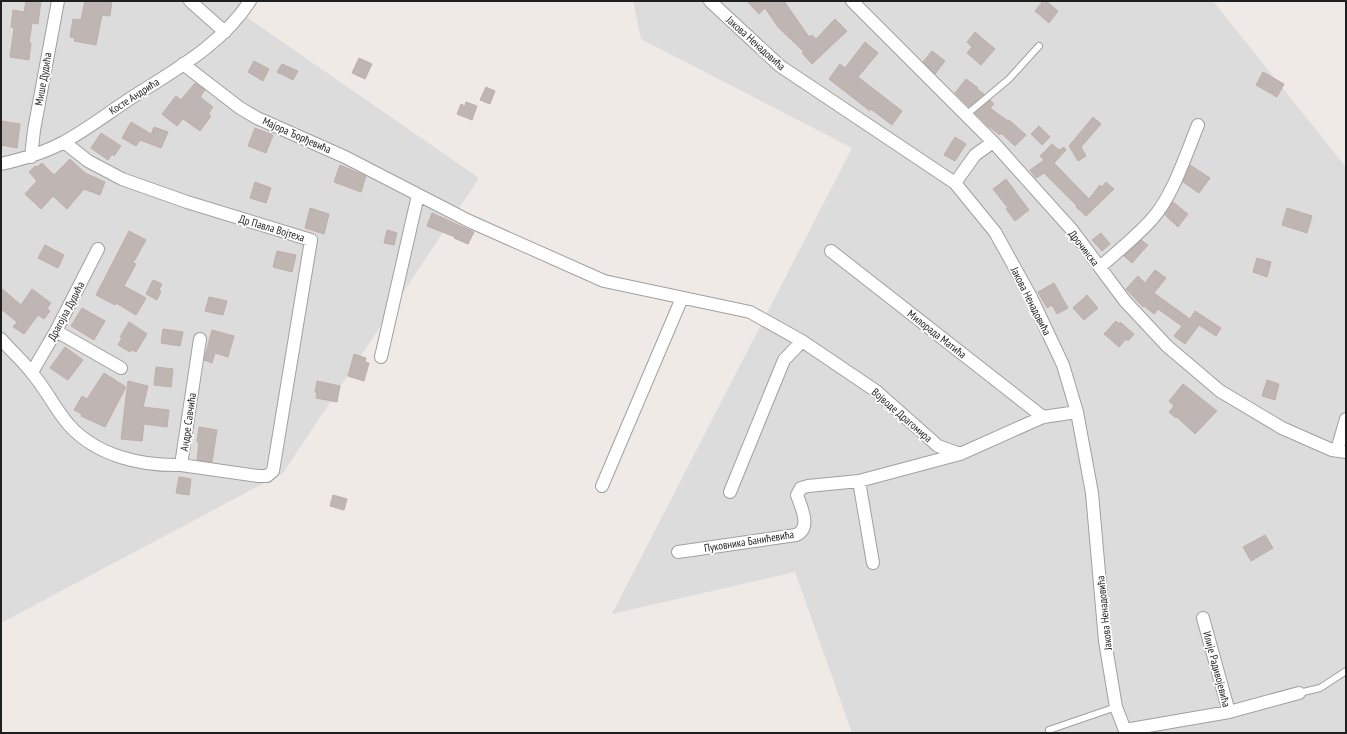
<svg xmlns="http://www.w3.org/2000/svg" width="1347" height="734" viewBox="0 0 1347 734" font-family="'PT Sans Narrow',sans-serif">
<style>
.residential{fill:#dddcdc}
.building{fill:#bfb5b2;stroke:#c0aea8}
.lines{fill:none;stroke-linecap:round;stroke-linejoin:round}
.lane-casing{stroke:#a0a0a0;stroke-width:8}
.street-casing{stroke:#a0a0a0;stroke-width:14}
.lane{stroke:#fff;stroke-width:6}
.street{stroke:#fff;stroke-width:12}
.labels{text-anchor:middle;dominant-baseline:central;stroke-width:3.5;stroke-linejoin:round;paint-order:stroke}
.street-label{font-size:11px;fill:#1f1f1f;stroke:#fff}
</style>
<rect width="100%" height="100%" fill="#efeae5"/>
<path class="residential" d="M1 1H256L242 14 479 178 283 473 1 623Z
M633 1H1213L1346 167V733H852L795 572 612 614 852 148 641 39Z"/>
<path class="building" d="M26 1H41L38 24 32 23 29 43H31L29 60 10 57 14 28 11 27 13 10 24 12Z
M85 1H112L110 16 102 15 96 45 74 41 75 38 70 37 73 19 81 20Z
M747 1H784L809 37 812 35 816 39 835 19 847 31 812 64 802 53 804 52 778 27 765 8 759 14Z
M1043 1H1046L1058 11 1049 23 1035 11Z
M975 32 995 49 981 65 967 53 972 47 967 42Z
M865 42 878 53 858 77 902 111 892 125 871 109 870 111 829 79 840 64 845 68Z
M932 51 945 61 935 74 923 62Z
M359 58 372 64 365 79 352 73Z
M254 61 269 69 263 81 248 72Z
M282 64 298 71 293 80 277 72Z
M1263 72 1284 84 1277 97 1256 85Z
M966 79 978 88 977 89 984 94 969 107 955 93Z
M195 83 205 90 200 97 213 107 208 114 211 116 200 131 183 119 177 126 162 114 176 96 181 100Z
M486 87 495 91 490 104 480 100Z
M990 100 994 104 990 108 1008 121 1009 120 1026 135 1015 146 1001 133 1000 135 988 126 975 113Z
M466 102 477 106 472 120 457 114 461 104 465 106Z
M1093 117 1101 124 1081 147 1086 156 1078 161 1069 146Z
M1 121 20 124 17 148 1 145Z
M131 122 151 134 154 127 168 132 161 148 140 140 136 146 122 138Z
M1039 126 1050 137 1042 145 1031 134Z
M255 128 273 135 266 153 248 146Z
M101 133 121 146 114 156 112 154 108 160 91 148Z
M955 137 966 144 955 161 944 155Z
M1052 144 1059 150 1064 147 1066 150 1054 163 1089 199 1100 185 1102 187 1106 182 1114 189 1086 216 1076 207 1077 206 1044 173 1036 178 1030 170 1044 160 1040 156Z
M70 159 85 173 105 182 100 195 84 189 67 209 53 196 41 209 25 194 37 181 29 172 35 166 37 167 42 163 54 175Z
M340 165 366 176 361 192 334 182Z
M1190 165 1210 178 1199 193 1183 182Z
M1006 179 1029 210 1015 221 1006 209 1008 208 993 189Z
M255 182 271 188 266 203 250 198Z
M1173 202 1188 214 1178 227 1165 215Z
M310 208 329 214 324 234 305 228Z
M1287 208 1312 216 1307 233 1282 225Z
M432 213 474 232 468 244 454 238 455 237 427 226Z
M387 230 397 233 394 245 384 243Z
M129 231 146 240 133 263 136 264 124 286 146 298 136 315 116 303 115 305 96 295Z
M1101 233 1110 244 1102 251 1092 240Z
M1141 240 1148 245 1132 263 1124 256Z
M45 245 64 255 58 268 38 258Z
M277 251 296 255 292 272 273 267Z
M1257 258 1271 262 1267 277 1253 272Z
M1155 270 1166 278 1154 293 1190 319 1195 311 1221 328 1216 336 1199 325 1185 344 1174 336 1182 326 1158 309 1154 314 1144 306 1143 307 1126 289 1138 276 1145 283Z
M153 280 162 284 159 290 161 291 157 300 146 294Z
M1054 283 1068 308 1057 314 1052 305 1047 308 1038 292Z
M1 288 21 305 32 289 51 303 47 309 50 311 44 319 38 315 24 334 13 327 17 322 1 309Z
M1087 295 1098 308 1084 320 1073 308Z
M209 297 227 301 223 315 205 311Z
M82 308 105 321 94 340 71 326Z
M1116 321 1119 324 1120 322 1134 334 1128 341 1126 339 1119 347 1104 334Z
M129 322 147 334 136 352 132 350 130 352 118 345 122 338 120 337Z
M163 329 183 332 180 346 161 343Z
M212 330 234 336 228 357 215 353 212 363 204 360Z
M65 347 83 360 68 380 50 368Z
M354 354 366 358 365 362 369 363 364 381 348 376Z
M156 367 173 369 171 387 154 385Z
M104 373 126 387 105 427 81 416 82 414 74 410 82 396 87 399Z
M1267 380 1279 384 1275 400 1262 396Z
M128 381 148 386 143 407 169 410 167 427 144 424 142 441 121 439Z
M317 381 340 386 337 402 316 398 317 392H315Z
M1183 384 1217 411 1195 434 1177 417 1176 418 1169 412 1174 406 1169 401Z
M199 427 217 430 212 462 197 460 199 442H197Z
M179 477 191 479 189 495 176 493Z
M333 495 347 499 344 510 330 506Z
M1265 535 1273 548 1251 561 1243 547Z"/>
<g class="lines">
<g class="lane-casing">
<path id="lane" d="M966 115 1009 79 1039 46
M1299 693 1320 688 1346 671
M1049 730 1116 707"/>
</g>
<g class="street-casing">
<path id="street" d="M190 1 225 32
M710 1 780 66 955 183 995 232 1031 297 1063 365 1077 412 1092 493 1105 641 1116 707 1126 733
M852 1 993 142 1072 230 1125 301 1167 346 1220 391 1282 428 1332 450 1346 452
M183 64 240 108 257 118 345 157 469 221 604 281 750 312 802 341 876 391 938 446 960 454 1043 417 1077 412
M64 142 88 161 122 179 187 202 311 240 273 471 267 476H258L181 465
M31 157 34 130 58 1
M1 164C23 159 44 153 64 142 86 130 107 114 128 100 171 72 221 46 250 1
M955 183 975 155 993 142
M831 251 1043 417
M1100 267C1117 252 1137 236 1152 219 1173 196 1186 154 1198 125
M56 331 121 368
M1 339C11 351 23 361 32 373 46 389 55 409 69 425 97 456 141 466 181 465L200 339
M381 357 418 195
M32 372 56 331 98 249
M1337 450 1346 419
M859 481 873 563
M602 486 682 298
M730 492 784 360 802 341
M678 552 796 535C812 528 801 507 797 495L801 488 808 486 859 481 960 454
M1203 618 1229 712
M1125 730 1229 712 1299 693"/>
</g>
<use href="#lane" class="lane"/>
<use href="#street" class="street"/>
</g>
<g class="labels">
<g class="street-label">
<text transform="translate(756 43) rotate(42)">Јакова Ненадовића</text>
<text transform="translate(43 79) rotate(-80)">Мише Дудића</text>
<text transform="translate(134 96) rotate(-33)">Косте Андрића</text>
<text transform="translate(297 135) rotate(24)">Мајора Ђорђевића</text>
<text transform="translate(272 228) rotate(17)">Др Павла Војтеха</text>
<text transform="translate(1084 248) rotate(52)">Дрочинска</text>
<text transform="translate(1031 301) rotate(63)">Јакова Ненадовића</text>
<text transform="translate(66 311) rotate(-62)">Драгојла Дудића</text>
<text transform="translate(937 334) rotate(38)">Милорада Матића</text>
<text transform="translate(902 415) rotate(41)">Војводе Драгомира</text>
<text transform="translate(188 422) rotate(-82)">Андре Савчића</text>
<text transform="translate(749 541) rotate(-9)">Пуковника Банићевића</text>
<text transform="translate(1104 613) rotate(-96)">Јакова Ненадовића</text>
<text transform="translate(1217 669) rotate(75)">Илије Радивојевића</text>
</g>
</g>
<rect width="1347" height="734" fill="none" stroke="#1f1f1f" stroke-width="4"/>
</svg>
